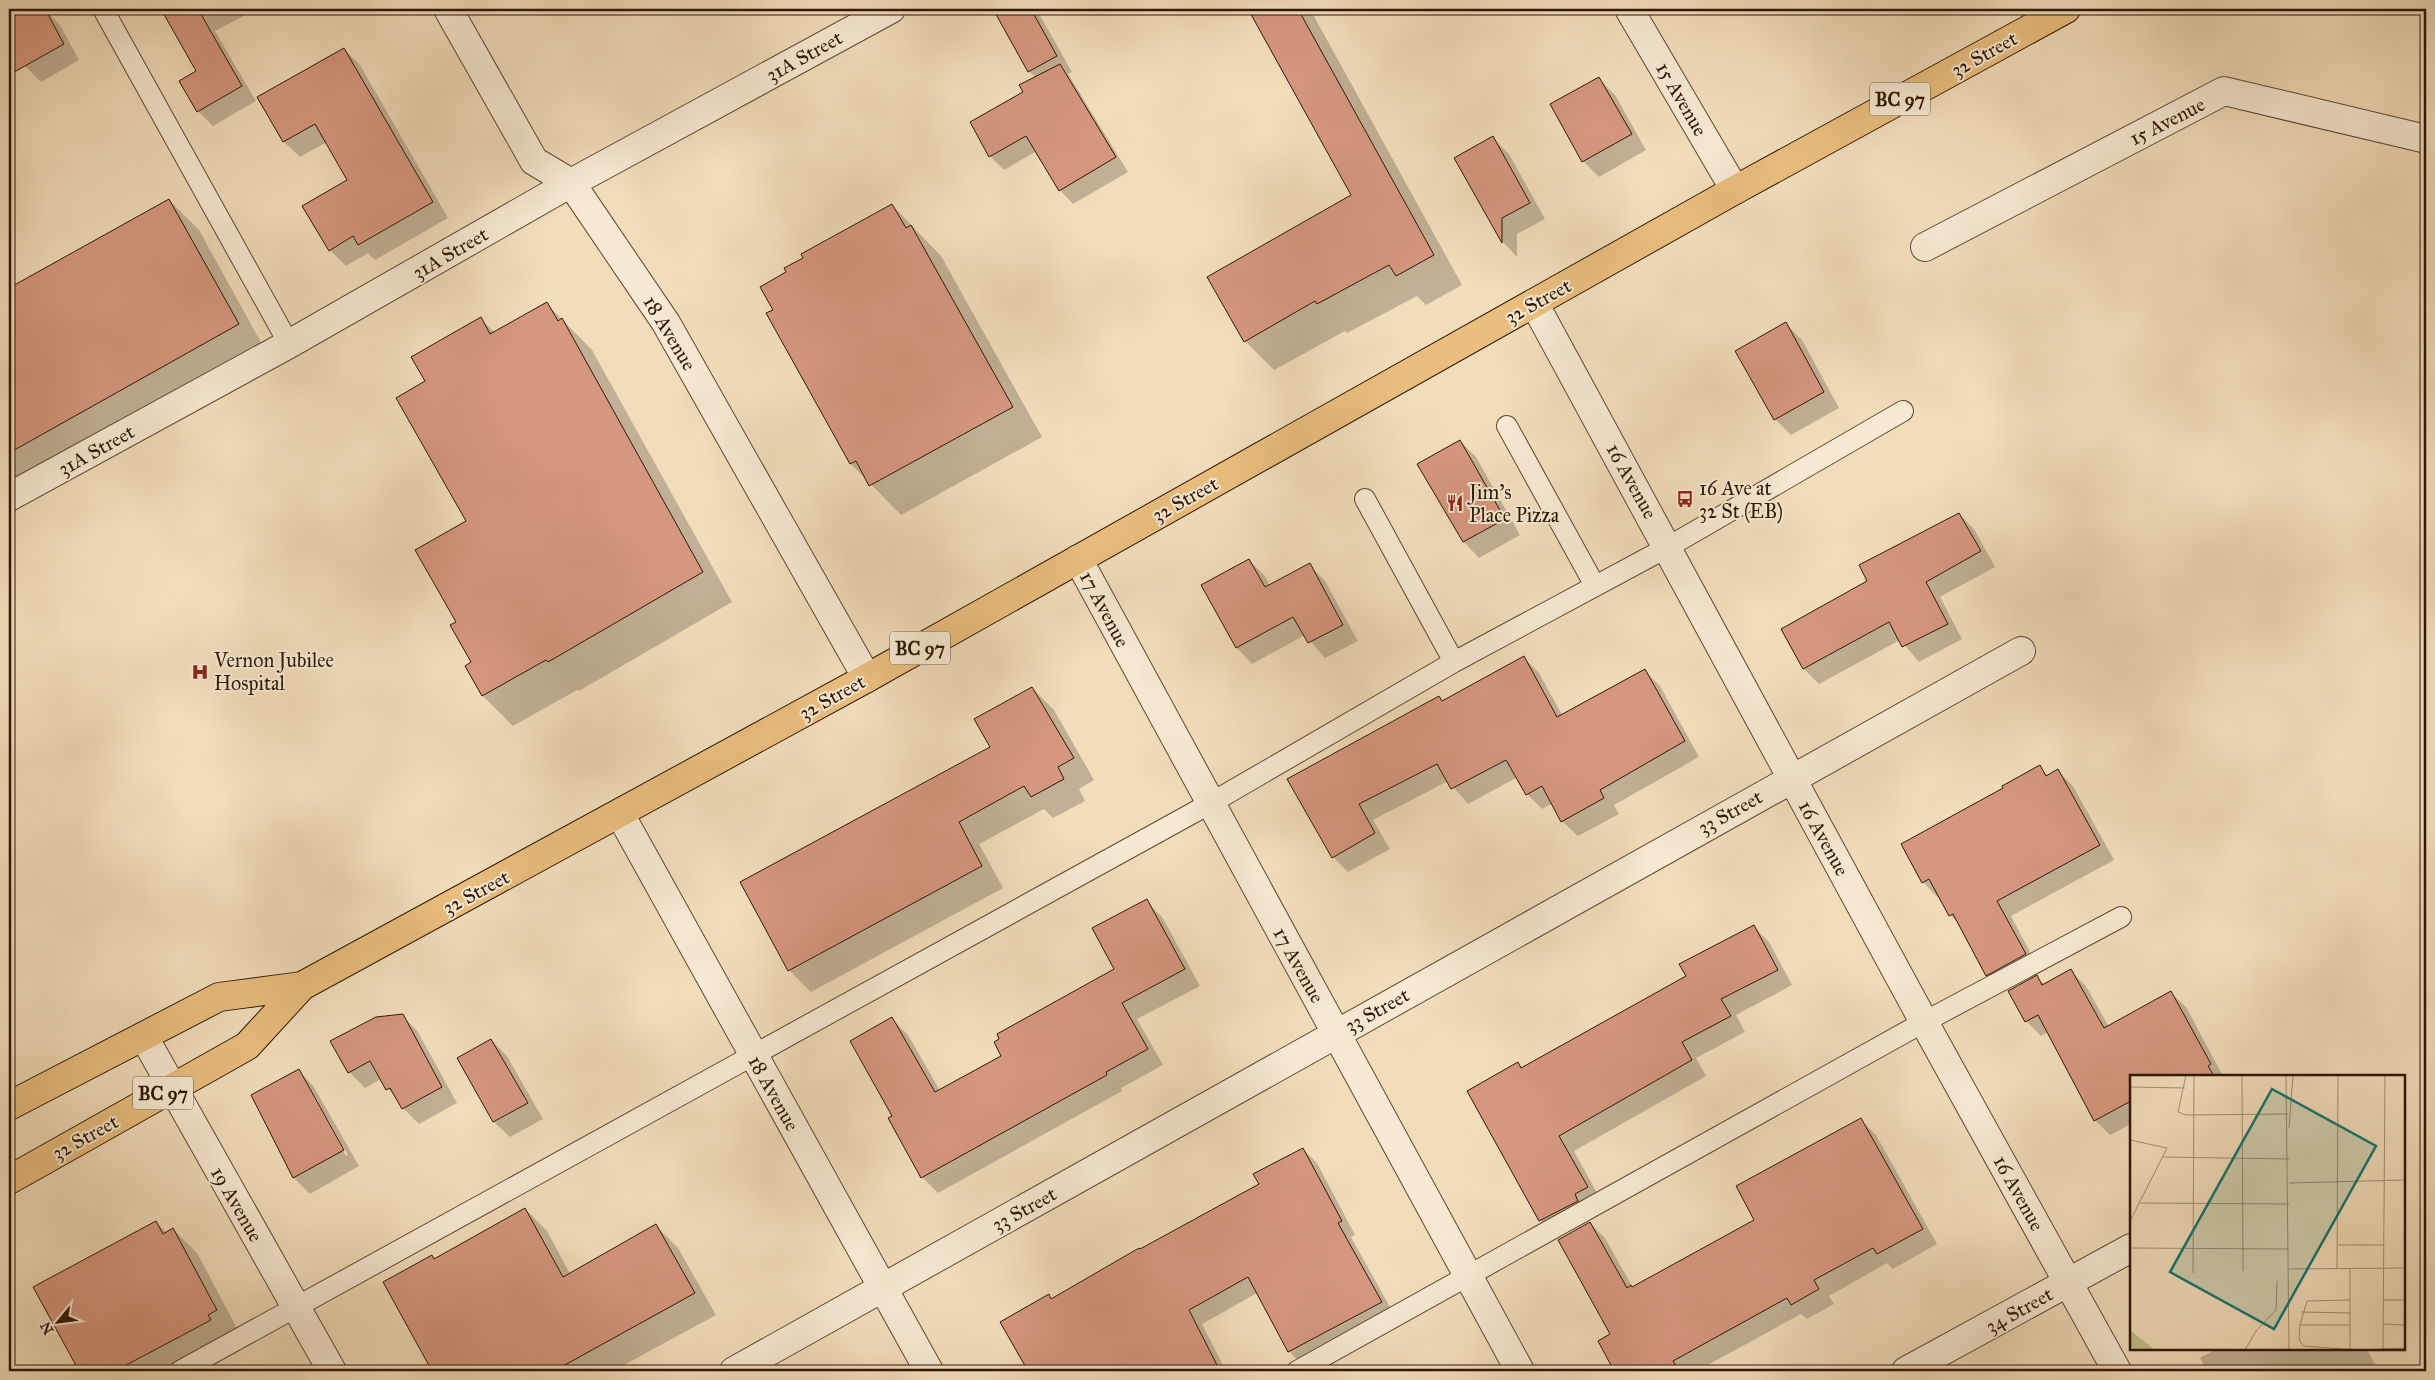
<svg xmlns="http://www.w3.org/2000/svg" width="2435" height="1380" viewBox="0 0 2435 1380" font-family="'IM FELL Great Primer',serif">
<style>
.shadow{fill:#0003;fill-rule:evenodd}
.building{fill:#d5977f;stroke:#2d1705}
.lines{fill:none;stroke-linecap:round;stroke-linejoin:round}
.lane-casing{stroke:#5e4832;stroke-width:22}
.street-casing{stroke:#5e4832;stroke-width:30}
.highway-casing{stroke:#2d1705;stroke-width:30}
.lane{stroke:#f7e9d3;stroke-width:20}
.street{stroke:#f7e9d3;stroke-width:28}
.highway{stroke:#e9be7e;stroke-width:28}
.labels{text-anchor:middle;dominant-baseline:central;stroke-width:4;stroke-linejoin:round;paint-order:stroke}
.shield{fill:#f7e9d3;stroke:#6a5643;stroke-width:1}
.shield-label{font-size:19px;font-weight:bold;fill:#2d1705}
.street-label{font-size:20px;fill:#2d1705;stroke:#f7e9d3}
.poi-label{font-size:20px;fill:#2d1705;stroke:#f7e9d3;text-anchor:start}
.inset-road{fill:none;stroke:#a38e72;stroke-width:1}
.view{fill:#0f766e;fill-opacity:0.15;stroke:#0f766e;stroke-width:2.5}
.inset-edge{fill:none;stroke:#2d1705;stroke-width:2.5}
</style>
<rect width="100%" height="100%" fill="#f2ddbb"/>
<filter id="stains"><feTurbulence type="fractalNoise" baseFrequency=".004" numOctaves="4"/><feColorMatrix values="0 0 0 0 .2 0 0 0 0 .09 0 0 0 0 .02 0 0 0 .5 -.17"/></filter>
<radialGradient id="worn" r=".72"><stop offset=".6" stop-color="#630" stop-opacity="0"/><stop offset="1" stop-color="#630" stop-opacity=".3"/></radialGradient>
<path class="shadow" d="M20 9H44L60 25 79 60 41 82 25 66 9 35V15Z
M162 9H257L215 31 256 101 213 126 198 111V71Z
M1012 9H1033L1041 17 1072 72 1068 74 1128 172 1073 204 1060 190 1037 151 1004 170 990 156 1025 92 1036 78 1029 71 999 16Z
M1250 9H1310L1462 285 1426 305 1417 296 1347 333 1345 331 1274 370 1245 341 1353 196Z
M344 49 360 65 448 218 375 260 368 253 346 266 330 250 348 181 327 142 300 157 284 142 259 97Z
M1599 79 1615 95 1646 150 1599 177 1583 161Z
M1493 138 1509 154 1545 219 1517 234V257L1503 242 1456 158Z
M169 200 199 230 268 355 9 500V290Z
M892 205 941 256 1042 437 901 515 851 464 768 314 774 310 788 273Z
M546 303 592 350 732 602 579 691 577 690 513 726 483 696 467 666 473 663 458 623 467 522 426 382 481 319 495 333Z
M1786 324 1802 340 1839 408 1791 435 1775 419Z
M1460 441 1476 457 1520 535 1479 558 1464 542Z
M1959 514 1974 529 1995 567 1940 597 1962 639 1919 662 1900 640 1819 684 1804 669 1783 630 1869 582Z
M1249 560 1265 576 1270 586 1309 565 1325 581 1358 641 1325 658 1305 635 1252 664 1237 648 1203 586Z
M1524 658 1539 673 1562 715 1645 671 1660 686 1699 757 1614 805 1619 814 1578 836 1562 821 1553 803 1542 809 1527 794 1518 777 1468 804 1448 781 1373 820 1390 849 1348 872 1333 857 1289 779 1439 697 1444 702Z
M1032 688 1054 710 1094 780 1079 789 1085 801 1053 818 1044 809 979 844 1003 888 811 992 789 970 991 747Z
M2039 767 2048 776 2058 771 2073 786 2114 860 2011 916 2039 969 2002 990 1987 975 1960 925 1950 915 1940 896 1937 897 1923 882 2005 789Z
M1146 901 1162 917 1200 986 1137 1019 1163 1065 1121 1088 1122 1091 938 1193 922 1177 892 1019 908 1035 940 1091 1003 1056 1115 970Z
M1754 927 1769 942 1792 985 1736 1015 1745 1032 1696 1058 1706 1076 1574 1151 1602 1202 1555 1235 1540 1220 1517 1064 1522 1068 1687 977Z
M2071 971 2086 986 2109 1027 2171 993 2186 1007 2223 1076H2131V1124L2110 1135 2095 1120 2048 1032 2041 1036 2026 1021 2036 977 2045 985Z
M402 1015 418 1032 457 1103 419 1124 403 1108 381 1079 365 1088 349 1072Z
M491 1040 507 1056 543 1119 510 1137 494 1122Z
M299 1071 314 1087 359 1166 310 1194 294 1178 278 1149 280 1147ZM308 1088H310L348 1155 346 1156Z
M1861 1120 1876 1135 1937 1244 1893 1269 1887 1263 1829 1296 1834 1304 1807 1319 1801 1314 1697 1371H1616L1599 1342 1612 1335 1590 1223 1605 1238 1633 1288 1755 1220Z
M1303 1149 1317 1163 1355 1235 1351 1237 1395 1316 1302 1365 1289 1351 1257 1293 1202 1324 1226 1371H1029L1002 1322 1048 1295 1052 1299 1260 1184Z
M525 1209 547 1231 570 1274 656 1226 678 1248 716 1315 613 1371H433L385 1283 432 1257 435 1260Z
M156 1222 167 1233 173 1229 197 1253 240 1334 182 1371H80L35 1287Z
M2216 1349H2371L2367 1350 2379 1371H2207L2200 1358Z"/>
<path class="building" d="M9 9H45L64 44 9 75Z
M161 9H198L242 86 197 112 179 81 196 71Z
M993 9H1031L1057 56 1028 72Z
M1248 9H1298L1434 255 1396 276 1389 265 1317 304 1315 301 1244 342 1207 277 1351 195Z
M344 48 433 202 358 245 353 236 329 251 302 206 347 180 315 124 283 142 257 97Z
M1060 64 1116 157 1059 191 1026 136 989 157 970 122 1023 92 1019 85Z
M1599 77 1632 134 1582 162 1550 104Z
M1493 136 1530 203 1502 218V243L1454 158Z
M169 199 239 324 9 453V288Z
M892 204 906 228 911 225 1013 407 869 486 856 461 850 464 766 313 773 310 760 287 786 272 784 268 803 258 801 254Z
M547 302 558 321 562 318 703 572 548 662 546 660 482 696 465 666 471 662 450 625 456 622 415 550 466 521 396 398 425 381 411 357 481 317 490 334Z
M1786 322 1824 392 1774 420 1735 351Z
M1460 440 1505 519 1463 542 1417 464Z
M1959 513 1981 551 1926 582 1948 624 1902 647 1889 622 1803 669 1781 629 1867 581 1859 565Z
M1249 559 1265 587 1310 563 1343 625 1308 643 1293 617 1236 648 1201 585Z
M1524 656 1557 717 1645 669 1685 741 1600 790 1604 798 1561 822 1542 786 1526 795 1506 760 1451 789 1437 764 1359 804 1375 833 1332 858 1287 779 1439 696 1442 701Z
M1032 687 1074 758 1058 767 1064 779 1031 797 1024 786 959 822 982 866 788 971 740 882 990 747 974 719Z
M2040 765 2046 776 2058 769 2100 845 1997 901 2026 954 1986 976 1953 914 1949 916 1929 879 1922 883 1901 844 2003 788 2002 786Z
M1147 899 1185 969 1122 1003 1148 1049 1106 1072 1107 1075 921 1178 888 1118 892 1116 850 1041 892 1017 935 1092 1001 1056 994 1042 999 1039 997 1034 1114 969 1092 928Z
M1754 925 1778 970 1721 999 1731 1016 1682 1042 1692 1060 1559 1136 1588 1187 1575 1194 1578 1201 1539 1221 1467 1091 1518 1062 1521 1068 1686 976 1679 964Z
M2071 969 2104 1028 2171 991 2211 1064 2208 1066 2214 1076H2131V1101L2094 1121 2038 1015 2025 1022 2008 991 2037 975 2042 985Z
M403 1014 442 1087 402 1109 390 1088 386 1090 370 1061 348 1073 330 1041 376 1017Z
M491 1039 528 1103 493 1122 457 1058Z
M299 1069 344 1150 293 1178 251 1095Z
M1861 1118 1923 1229 1877 1254 1873 1248 1814 1280 1819 1289 1791 1305 1787 1298 1673 1361 1679 1371H1614L1598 1341 1610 1334 1558 1240 1590 1222 1627 1288 1631 1285 1632 1287 1754 1220 1736 1186Z
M1303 1148 1342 1221 1338 1223 1382 1302 1288 1352 1248 1277 1189 1310 1220 1371H1028L1000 1322 1049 1294 1051 1299 1139 1248 1140 1249 1259 1184 1253 1174Z
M525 1208 563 1277 656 1224 695 1293 554 1371H432L383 1282 432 1255 434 1259Z
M156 1221 163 1234 173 1228 217 1310 208 1315 211 1320 115 1371H79L33 1287Z"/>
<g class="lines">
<g class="lane-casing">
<path id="lane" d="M103 9 289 344
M1507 426 1594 584
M1365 499 1454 662
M180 1371 1211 803 1454 662 1668 547 1903 411
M1297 1371 1924 1022 2121 917"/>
</g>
<g class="street-casing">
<path id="street" d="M448 9 534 161 571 183 666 323 867 678
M1629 9 1735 190
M1925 247 2224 91 2426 139
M1534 303 1924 1022 2117 1371
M9 497 289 344 571 183 891 9
M1078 559 1520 1371
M620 814 929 1371
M144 1037 332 1371
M734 1371 2021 651
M1906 1371 2131 1248"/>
</g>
<g class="highway-casing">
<path id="highway" d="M9 1106 219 997 302 986
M9 1180 247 1046 302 986 867 678 1735 190 2066 9"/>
</g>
<use href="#lane" class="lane"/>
<use href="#street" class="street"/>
<use href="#highway" class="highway"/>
</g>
<defs>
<g id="bus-bare" transform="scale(1.35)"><path d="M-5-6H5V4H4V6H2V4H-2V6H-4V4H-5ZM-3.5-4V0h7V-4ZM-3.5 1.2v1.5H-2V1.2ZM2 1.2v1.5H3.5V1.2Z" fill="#8f2418" stroke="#f7e9d3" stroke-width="2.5" paint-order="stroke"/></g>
<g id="restaurant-bare" transform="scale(1.35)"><path d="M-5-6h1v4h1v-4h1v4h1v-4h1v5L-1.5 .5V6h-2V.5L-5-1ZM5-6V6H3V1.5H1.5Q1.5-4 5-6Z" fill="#8f2418" stroke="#f7e9d3" stroke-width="2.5" paint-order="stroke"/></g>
<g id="hospital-bare" transform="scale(1.35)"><path d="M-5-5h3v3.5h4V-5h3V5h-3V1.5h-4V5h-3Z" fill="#8f2418" stroke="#f7e9d3" stroke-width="2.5" paint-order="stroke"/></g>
</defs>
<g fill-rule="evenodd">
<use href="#bus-bare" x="1685" y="499"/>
<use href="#restaurant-bare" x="1455" y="503"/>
<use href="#hospital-bare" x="200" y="672"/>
</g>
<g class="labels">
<g class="shield">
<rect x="1870" y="82.5" width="60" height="33" rx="4"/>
<rect x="890" y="631.5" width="60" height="33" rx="4"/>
<rect x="133" y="1076.5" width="60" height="33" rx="4"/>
</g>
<g class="shield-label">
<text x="1900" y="99">BC 97</text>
<text x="920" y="648">BC 97</text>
<text x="163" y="1093">BC 97</text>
</g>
<g class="street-label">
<text transform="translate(1984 54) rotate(-29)">32 Street</text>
<text transform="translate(804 56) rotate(-29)">31A Street</text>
<text transform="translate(1682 99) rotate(60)">15 Avenue</text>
<text transform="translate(2167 121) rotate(-27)">15 Avenue</text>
<text transform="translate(450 253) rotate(-30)">31A Street</text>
<text transform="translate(1538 301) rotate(-29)">32 Street</text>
<text transform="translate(670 333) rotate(59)">18 Avenue</text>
<text transform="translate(96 450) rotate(-29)">31A Street</text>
<text transform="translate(1632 481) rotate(61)">16 Avenue</text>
<text transform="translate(1185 499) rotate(-29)">32 Street</text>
<text transform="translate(1105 609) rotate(62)">17 Avenue</text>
<text transform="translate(832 697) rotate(-29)">32 Street</text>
<text transform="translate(1730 812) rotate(-29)">33 Street</text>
<text transform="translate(1824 838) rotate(61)">16 Avenue</text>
<text transform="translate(476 892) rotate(-28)">32 Street</text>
<text transform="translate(1299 965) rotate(61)">17 Avenue</text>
<text transform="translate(1377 1010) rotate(-29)">33 Street</text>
<text transform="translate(774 1093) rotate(61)">18 Avenue</text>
<text transform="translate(85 1137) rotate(-29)">32 Street</text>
<text transform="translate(2019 1193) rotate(61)">16 Avenue</text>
<text transform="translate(237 1204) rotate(60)">19 Avenue</text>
<text transform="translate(1024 1209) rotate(-29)">33 Street</text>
<text transform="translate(2019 1310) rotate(-29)">34 Street</text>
</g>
<g class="poi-label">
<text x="1699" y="488">16 Ave at<tspan x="1699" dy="23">32 St (EB)</tspan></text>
<text x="1469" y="492">Jim's<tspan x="1469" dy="23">Place Pizza</tspan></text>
<text x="214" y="660">Vernon Jubilee<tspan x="214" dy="23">Hospital</tspan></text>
</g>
</g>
<g transform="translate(2130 1075)">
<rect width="275" height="275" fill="#f2ddbb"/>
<path d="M0 255 25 275H0Z" fill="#c1bf8b"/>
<path class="inset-road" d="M56 0 48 37 56 40 158 39M112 0 113 196M156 0 159 275M0 12 55 13M159 53 163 0M0 65 37 73 0 146M33 82 159 84M159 108 275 105M10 128 159 129M208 170H254M0 173 159 174M207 193 208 0M220 193V274M159 194 275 193M63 198 64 0M220 225 177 226 170 250H221M254 225H275M171 237 221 238M253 249 275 250M170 250 169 264 173 271 227 275 275 273M115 275 126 256 146 235 147 206M253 275 255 0"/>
<path class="view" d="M142 14 246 71 144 254 40 197Z"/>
<rect width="275" height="275" class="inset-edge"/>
</g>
<rect width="2435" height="1380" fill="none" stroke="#f2ddbb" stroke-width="30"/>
<rect x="10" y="10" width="2415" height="1360" fill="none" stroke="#2d1705" stroke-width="2.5"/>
<rect x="15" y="15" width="2405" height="1350" fill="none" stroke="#2d1705"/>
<g transform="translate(58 1322) rotate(241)" stroke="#f7e9d3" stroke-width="4" paint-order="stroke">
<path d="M0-4L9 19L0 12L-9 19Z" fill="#2d1705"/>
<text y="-8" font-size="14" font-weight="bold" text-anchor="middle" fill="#2d1705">N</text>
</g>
<rect width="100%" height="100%" filter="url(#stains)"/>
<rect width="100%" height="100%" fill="url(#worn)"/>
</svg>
